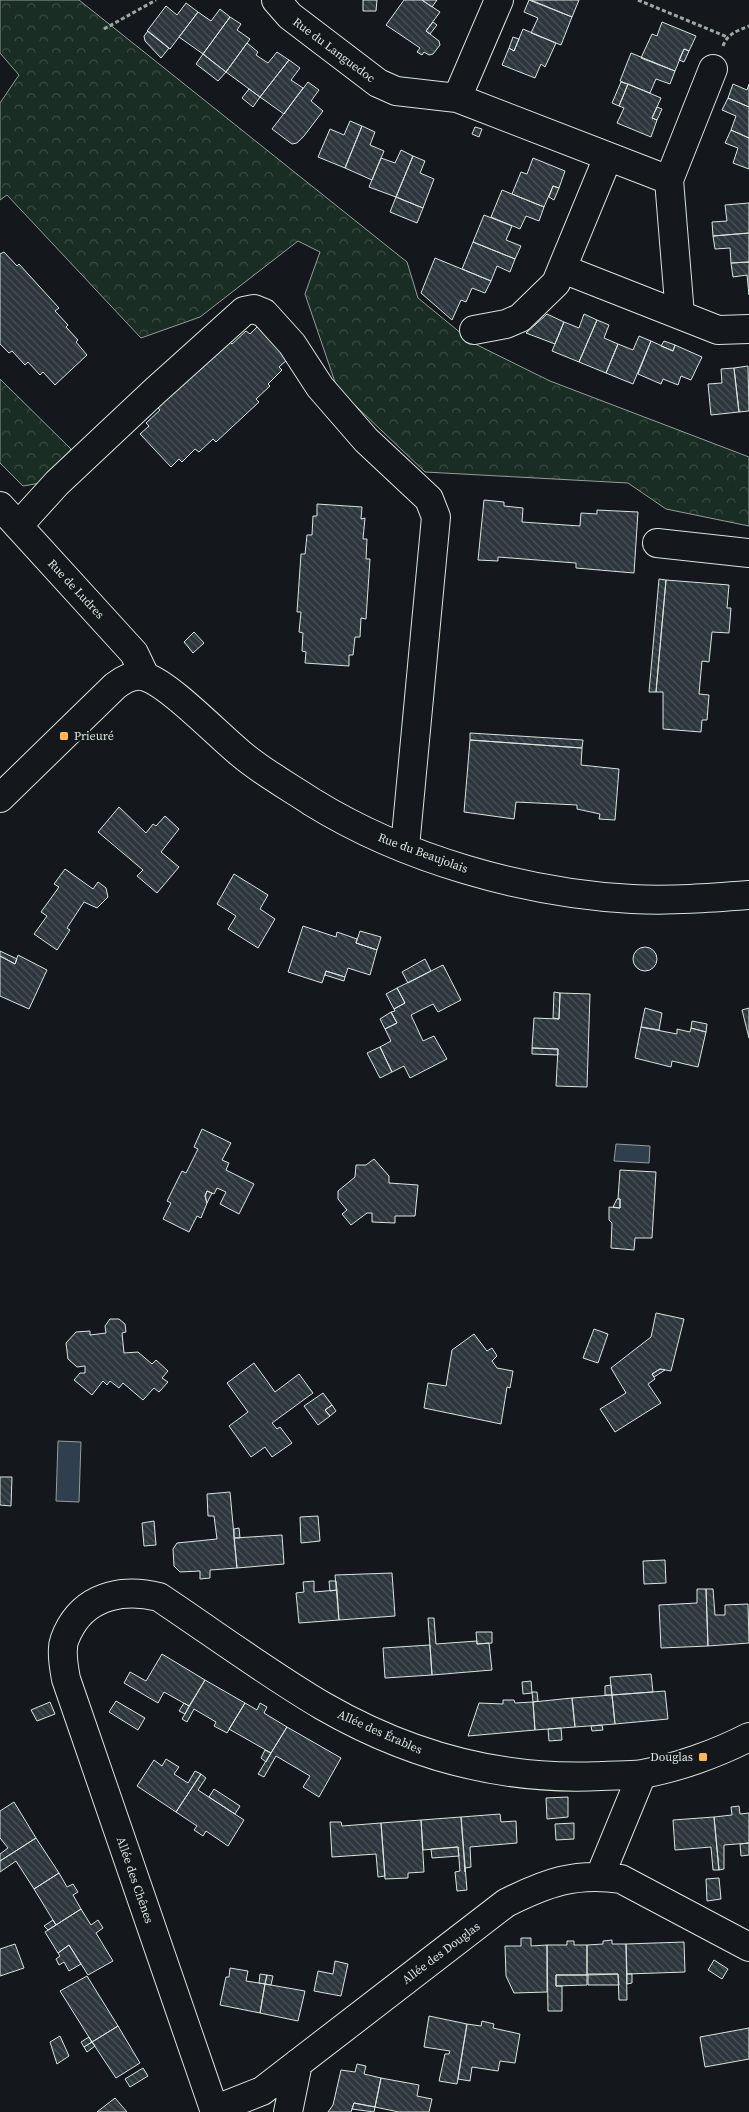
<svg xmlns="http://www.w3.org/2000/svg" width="749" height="2112" viewBox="0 0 749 2112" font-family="'Source Serif 4',serif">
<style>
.forest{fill:url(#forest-crowns);stroke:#939e99}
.water{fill:#2f3f4d;stroke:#939e99}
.building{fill:url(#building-back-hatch);stroke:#d8e6dc}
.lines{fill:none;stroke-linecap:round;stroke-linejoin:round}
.minor-casing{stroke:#d8e6dc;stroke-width:30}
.path{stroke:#9da8a2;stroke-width:3;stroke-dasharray:4 2.5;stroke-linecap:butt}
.minor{stroke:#14181c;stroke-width:28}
.poi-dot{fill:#ffb74d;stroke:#14181c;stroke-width:2}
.labels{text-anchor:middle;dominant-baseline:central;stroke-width:4;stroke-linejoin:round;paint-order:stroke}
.street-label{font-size:12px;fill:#d8e6dc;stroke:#14181c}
.poi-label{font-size:12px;fill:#d8e6dc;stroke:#14181c;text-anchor:start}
</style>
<defs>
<pattern id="forest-crowns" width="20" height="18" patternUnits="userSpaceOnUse" patternTransform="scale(1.25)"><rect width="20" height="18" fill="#1a2d24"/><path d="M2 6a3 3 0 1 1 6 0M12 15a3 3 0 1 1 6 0" fill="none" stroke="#3b4b43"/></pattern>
<pattern id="building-back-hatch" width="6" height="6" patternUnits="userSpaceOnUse" patternTransform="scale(1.25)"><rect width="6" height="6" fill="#2c363c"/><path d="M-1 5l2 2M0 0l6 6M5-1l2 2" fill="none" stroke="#4a5358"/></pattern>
</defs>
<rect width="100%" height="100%" fill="#14181c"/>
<path class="forest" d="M0 0H79L407 262 418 298 473 343 550 381 749 457V526L666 509 628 483 425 472 337 388 305 294 320 252 298 241 200 317 141 338 7 195 0 200V103L19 75 0 53Z
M0 379 71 449 46 482 23 486 0 463Z"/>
<path class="water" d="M616 1144 650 1146 649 1163 614 1161Z
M58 1441 81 1442 79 1502 56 1501Z"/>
<path class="building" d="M363 0H377L376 11H363Z
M404 0H422L440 12 426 31 439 41 440 45 433 54 429 55 424 52 422 55 417 52 420 48 386 25Z
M422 0H437L432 7Z
M529 0 572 17 561 45 531 33 538 18 524 12Z
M531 0H579L572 17Z
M186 3 198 12 170 49 147 31 166 6 177 15Z
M220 9 230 17 203 54 179 37 198 12 211 21Z
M230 17 241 24 237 30 250 39 226 72 203 54Z
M433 22 437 25 430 34 426 31Z
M662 22 696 36 689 51 684 49 675 71 641 58 652 34 657 36Z
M523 29 556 43 545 67 541 64 535 78 502 65 509 48 514 51Z
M148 31 169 48 161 58 145 41 144 36Z
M513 37 519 39 514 51 509 48Z
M247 43 258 52 256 55 268 63 277 52 289 60 260 97 226 72Z
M684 49 689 51 684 62 679 60Z
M631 53 675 71 670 84 656 79 650 93 620 81Z
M203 54 226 72 218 81 196 64Z
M289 60 300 68 291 80 303 88 284 114 260 97Z
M308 82 319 90 311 101 323 111 304 136 297 143 292 144 272 129Z
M621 82 628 84 619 106 612 103Z
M628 84 661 98 652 118 657 120 651 137 617 123 624 108 619 106Z
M733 84 747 90 749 84V107L728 98Z
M249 89 260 97 253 107 242 98Z
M728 98 749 107V138L731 130 736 116 722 110Z
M657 107 662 109 657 120 652 118Z
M350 121 362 126 345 168 318 157 330 129 344 135Z
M362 126 375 132 370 145 384 151 372 180 345 168Z
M475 127 482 129 479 137 472 134Z
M731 130 749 138V169L733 163 738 148 725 143Z
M401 150 413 156 396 197 369 187 381 158 395 163Z
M413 156 425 161 420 173 434 179 423 208 396 197Z
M533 158 565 171 559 188 553 186 544 207 512 194 521 172 527 174Z
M553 186 559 188 554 200 549 197Z
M502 190 544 207 539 221 526 216 520 229 491 217Z
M396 197 423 208 417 223 390 212Z
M749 203V233L713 236 712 222 727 221 725 205Z
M484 215 512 226 506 240 521 246 515 259 473 242Z
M749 233V262L731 263 730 248 715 249 713 236Z
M473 242 515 259 510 272 497 266 491 281 462 269Z
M4 252 17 266 19 264 59 308 55 311 68 325 66 327 78 340 76 342 87 355 55 385 43 372 40 375 28 362 25 365 12 351 9 353 0 344V254Z
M435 258 491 281 485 293 472 288 466 302 461 300 452 320 421 293Z
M749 262V295L747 275 733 277 731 263Z
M547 314 564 322 555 344 526 333Z
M584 314 597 320 579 362 552 351 564 322 579 328Z
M597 320 609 325 604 338 618 344 606 373 579 362Z
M258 326 288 359 279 367 282 370 268 384 270 386 256 399 259 402 216 442 213 439 199 452 195 449 182 462 179 459 171 467 140 434 149 426 146 423 160 410 156 406 229 341 232 344 246 331 250 334Z
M639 336 651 341 633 384 606 373 618 344 633 350Z
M651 341 673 351 675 345 702 357 691 380 681 376 678 385 663 379 661 384 638 374Z
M664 341 675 345 673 351 661 346Z
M748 366 749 411 739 412 734 368Z
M734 368 739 412 711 415 708 384 722 383 721 369Z
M484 500 504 502V506L523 508 522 522 580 526 581 513 597 514V510L638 512 634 573 576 568V563L498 557V561L478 560Z
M317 504 362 507 361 519 365 518 363 539H367L366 559H370L366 619 361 618 360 637H355L353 655H349V666L305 663 306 652 302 651 303 633 299 632 301 612H297L301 554H305L307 535H312L313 516H317Z
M659 579 666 580 656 692H649Z
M666 580 729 585 727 608H731L729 633 712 632 709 662 702 661 699 694 709 695 707 720H702L701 732 663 729V692H656Z
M194 632 204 643 193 653 184 642Z
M470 733 583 740 582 748 470 740Z
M470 740 582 748 581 765 619 769 615 820 599 819 600 814 577 809V805L516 802 514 819 464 812Z
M119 807 146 833 153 824 156 826 165 816 179 829 161 852 179 867 157 893 137 876 143 870 98 832Z
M65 869 93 889 98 882 106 888 108 897 97 908 84 902 67 928 70 930 57 950 34 934 47 916 41 912 59 887 54 884Z
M234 874 268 895 260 909 275 919 258 948 228 929 236 916 217 904Z
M303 926 336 937 337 932 357 939 356 943 377 950 370 975 348 968 345 977 326 971 322 983 288 972Z
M360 931 381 937 377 950 356 943Z
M633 959a12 12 0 1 1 24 0a12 12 0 1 1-24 0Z
M0 951 17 959 15 964 0 956Z
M18 955 47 970 29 1009 0 996V956L15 964Z
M425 959 431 971 408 983 402 972Z
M443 965 461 1000 438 1012 433 1004 411 1015 423 1041 434 1036 447 1059 410 1078 404 1066 392 1072 380 1047 391 1041 385 1029 397 1023 391 1012 395 1011 394 1009 405 1003 397 988Z
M326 971 345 977 344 981 325 975Z
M397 988 405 1003 394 1009 386 994Z
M554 992 560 993 559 1019 553 1018Z
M560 993 590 994 587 1087 556 1086 558 1049 532 1048 534 1018 559 1019Z
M645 1008 662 1013 659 1030 641 1027Z
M749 1008V1038L742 1010Z
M391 1012 397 1023 385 1029 380 1019Z
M692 1021 707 1024 706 1032 691 1028Z
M641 1027 677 1034V1029L690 1032 691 1028 706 1032 698 1067 672 1061 671 1067 635 1058Z
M380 1047 392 1072 380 1078 367 1053Z
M532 1048 558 1049V1055L532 1054Z
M202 1129 231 1143 222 1160 229 1163 226 1170 254 1184 239 1214 220 1204 226 1192 217 1188 214 1194 207 1191 205 1196 207 1203 201 1218 197 1216 189 1232 163 1219 171 1203 167 1201 182 1171 186 1173 198 1149 194 1147Z
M374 1159 389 1176V1183L418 1185 415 1216H395V1223L372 1222V1213H367L351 1225 342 1214 347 1210 338 1199V1191L355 1177 356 1165H366Z
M620 1170 656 1172 652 1238H635L634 1250 611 1248 612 1223 609 1220V1207L620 1208V1199H618Z
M207 1191 212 1193 207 1203 205 1196Z
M617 1199H620V1208L613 1207Z
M656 1313 684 1319 671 1371 660 1369 652 1374 655 1379 648 1384 661 1403 615 1432 600 1409 626 1393 611 1368 651 1337Z
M110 1319H119L125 1324 126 1332 122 1333 124 1353 138 1352 152 1364 156 1360 168 1371 162 1378 168 1382 159 1392 154 1388 143 1400 123 1383 119 1388 110 1381 107 1385 103 1381 92 1395 74 1380 80 1373H85V1366L77 1367 68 1359 66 1343 76 1332 90 1331V1335L106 1333 105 1326Z
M594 1329 608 1334 598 1363 583 1358Z
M474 1334 487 1351 492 1348 497 1356 492 1361 497 1368 513 1371 510 1388 507 1387 501 1424 424 1408 428 1383 446 1386 452 1350Z
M254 1363 275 1392 299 1374 313 1393 272 1423 277 1429 280 1427 292 1443 272 1457 265 1447 251 1457 229 1426 248 1412 227 1383Z
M660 1369 665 1370 654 1377 652 1374Z
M323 1393 332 1405 325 1410 330 1416 318 1425 304 1406Z
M332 1405 336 1411 330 1416 325 1410Z
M0 1477H12L11 1506 0 1505Z
M230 1492 237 1568 210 1570V1578L200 1579V1571L180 1572 174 1566 173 1549 177 1543 217 1539 214 1516H208L207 1494Z
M318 1516 320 1541 301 1543 300 1517Z
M154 1521 156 1545 144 1546 142 1523Z
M239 1528 240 1538H234V1529Z
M282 1535 284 1564 237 1568 234 1538Z
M665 1560 666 1583 644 1584 643 1561Z
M392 1573 395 1616 339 1620 335 1575Z
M314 1581V1592L337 1590 339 1620 299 1623 296 1593 304 1592 303 1582Z
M329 1581H336L337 1590 330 1591Z
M697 1589H706L708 1646 661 1648 659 1605 697 1603Z
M706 1589H713L715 1615H725V1605L748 1604 749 1643 708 1646Z
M428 1618H434L436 1644 477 1641V1644L489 1643 492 1670 432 1675Z
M476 1632H492V1643L477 1644Z
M430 1645 432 1675 385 1678 383 1648Z
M162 1654 205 1680 189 1706 164 1692 158 1703 124 1683 130 1672 146 1681Z
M651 1674 653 1692 612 1695 610 1677Z
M205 1680 245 1703 227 1733 214 1726 216 1722 194 1709 187 1722 182 1719Z
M531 1681 532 1693 523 1694 522 1682Z
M611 1685 612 1695H605V1686Z
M665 1691 668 1719 615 1724 612 1695Z
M532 1692H537L538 1701 533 1702Z
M612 1695 615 1724 575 1727 572 1698Z
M572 1698 575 1727 535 1730 533 1702Z
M503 1700H514L515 1703 533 1702 535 1730 468 1736 479 1703 503 1704Z
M116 1701 145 1718 138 1730 109 1712Z
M50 1702 55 1714 37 1721 31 1710Z
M184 1703 189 1706 185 1714 179 1711Z
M245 1703 257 1710 260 1703 267 1707 264 1713 287 1727 271 1753 229 1729Z
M602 1725 603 1730 592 1731 591 1726Z
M287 1727 341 1758 319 1797 303 1787 310 1776 276 1756 264 1777 258 1774Z
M561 1728 562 1740 549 1741 548 1729Z
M265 1750 271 1753 266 1762 261 1758Z
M166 1759 179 1767 174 1774 188 1783 195 1771 201 1774 176 1812 137 1786 154 1760 162 1766Z
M201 1774 206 1778 198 1790 244 1820 228 1846 206 1831 203 1836 194 1830 197 1826 176 1812Z
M214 1789 240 1806 235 1814 209 1797Z
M568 1797V1817L547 1819 546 1798Z
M14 1802 36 1838 0 1861V1854L8 1848 0 1838V1811Z
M739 1806 740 1814 749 1813V1843L724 1845V1869L719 1870 714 1817 732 1815 731 1807Z
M500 1814 501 1822 516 1821 517 1843 470 1847 471 1867 465 1868V1872L461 1817Z
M461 1817 467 1890 457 1891 455 1872 460 1871 458 1847 423 1850 421 1820Z
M714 1817 719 1870H713L711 1847 675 1850 673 1820Z
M421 1820 424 1872 408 1873V1878L385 1879 381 1823Z
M330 1822H341L342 1826 381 1823 385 1876 378 1877 376 1854 332 1857Z
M574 1823V1839L556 1840 555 1824Z
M36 1838 59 1873 34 1889 16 1861 0 1872V1861Z
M749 1843V1855L741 1856 740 1844Z
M458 1847 459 1856 432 1858 431 1849Z
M59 1873 67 1887 73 1884 78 1892 73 1895 81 1909 56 1925 34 1889Z
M719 1878 721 1899 707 1901 706 1879Z
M81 1909 91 1925 98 1920 103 1928 96 1933 113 1961 88 1975 69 1945 58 1953 45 1932Z
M53 1920 56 1925 48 1930 44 1926Z
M521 1938H531V1946L547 1945V1992L514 1993 506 1976 505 1946H521Z
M612 1940V1944H626L627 2000H619L618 1974 587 1975V1945L603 1944V1941Z
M567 1941H574V1945H587V1975H556V1986H562V2011H548L547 1945H567Z
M684 1942 685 1972 627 1974 626 1944Z
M15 1944 24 1968 0 1976V1949Z
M69 1945 81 1964 69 1971 64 1962 59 1965 56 1959 60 1956 58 1953Z
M714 1960 728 1969 722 1979 708 1970Z
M335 1961 348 1964 341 1996 314 1991 318 1971 333 1974Z
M230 1968 248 1971 246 1981 265 1984 260 2013 220 2005 226 1977H229Z
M260 1974 267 1975 265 1984 259 1983Z
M588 1974H618L619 1985H588Z
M627 1974H632V1983L627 1984Z
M267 1975 273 1976 271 1985 265 1984Z
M556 1975H587V1985L556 1986Z
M87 1976 118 2026 92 2042 60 1991Z
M265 1984 305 1991 298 2021 260 2013Z
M429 2016 467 2024 457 2084 439 2081 445 2054H449L450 2051 424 2047Z
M482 2021 494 2024 493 2028 520 2034 515 2063 500 2061 498 2071 472 2067 470 2081 458 2079 467 2024 481 2026Z
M118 2026 140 2063 116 2078 92 2042Z
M749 2028V2059L705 2067 700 2037Z
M60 2036 69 2056 57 2064 50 2042Z
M89 2037 92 2042 84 2047 81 2042Z
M92 2042 95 2046 87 2052 84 2047Z
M357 2064 366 2066 364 2074 381 2078 375 2107 354 2103 351 2112H328L333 2105 341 2070 355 2072Z
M143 2068 148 2076 130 2087 125 2079Z
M381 2078 419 2085 417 2096 432 2099 429 2112H399L375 2107Z
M115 2098 127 2112H97Z
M354 2103 375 2107 374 2112 352 2109Z"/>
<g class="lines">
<g class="minor-casing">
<path id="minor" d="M276 0 290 16 378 83 396 91 457 98 669 180
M457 98 499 0
M563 269 718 330 749 329
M680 315 669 180 713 69
M474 330 506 324 520 318 556 283 608 157
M0 506 134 653 145 676
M18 526 57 483 155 391 244 311 254 309 264 313 292 344 320 387 366 440 429 499 436 517 405 847
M657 543 749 553
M0 798 115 686C124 679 135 673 146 677 170 685 218 735 240 753 262 772 288 786 312 802 404 859 524 893 632 899 671 901 710 898 749 895
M600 1876 642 1774
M214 2110 262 2091 506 1903C546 1883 575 1872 621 1879L749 1947
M215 2112 66 1679C64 1668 62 1658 63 1648 63 1641 67 1633 71 1626 90 1594 126 1589 159 1597 213 1633 267 1673 323 1706 408 1755 502 1781 601 1776 614 1775 629 1776 642 1774 677 1768 718 1753 749 1737
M288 2112 298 2063"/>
</g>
<path class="path" d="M638 0 727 37
M104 29 156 0
M723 46C728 33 737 31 749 26"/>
<use href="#minor" class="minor"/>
</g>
<g class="poi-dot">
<rect x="59" y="731" width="10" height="10" rx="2.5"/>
<rect x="698" y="1752" width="10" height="10" rx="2.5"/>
</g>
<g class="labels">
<g class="street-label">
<text transform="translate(334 50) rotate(37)">Rue du Languedoc</text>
<text transform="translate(76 589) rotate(47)">Rue de Ludres</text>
<text transform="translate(423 853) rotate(20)">Rue du Beaujolais</text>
<text transform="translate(380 1732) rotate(24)">Allée des Érables</text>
<text transform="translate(135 1880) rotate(71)">Allée des Chênes</text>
<text transform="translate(441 1953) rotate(-37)">Allée des Douglas</text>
</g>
<g class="poi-label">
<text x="74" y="736">Prieuré</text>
<text x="693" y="1757" text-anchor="end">Douglas</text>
</g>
</g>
</svg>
